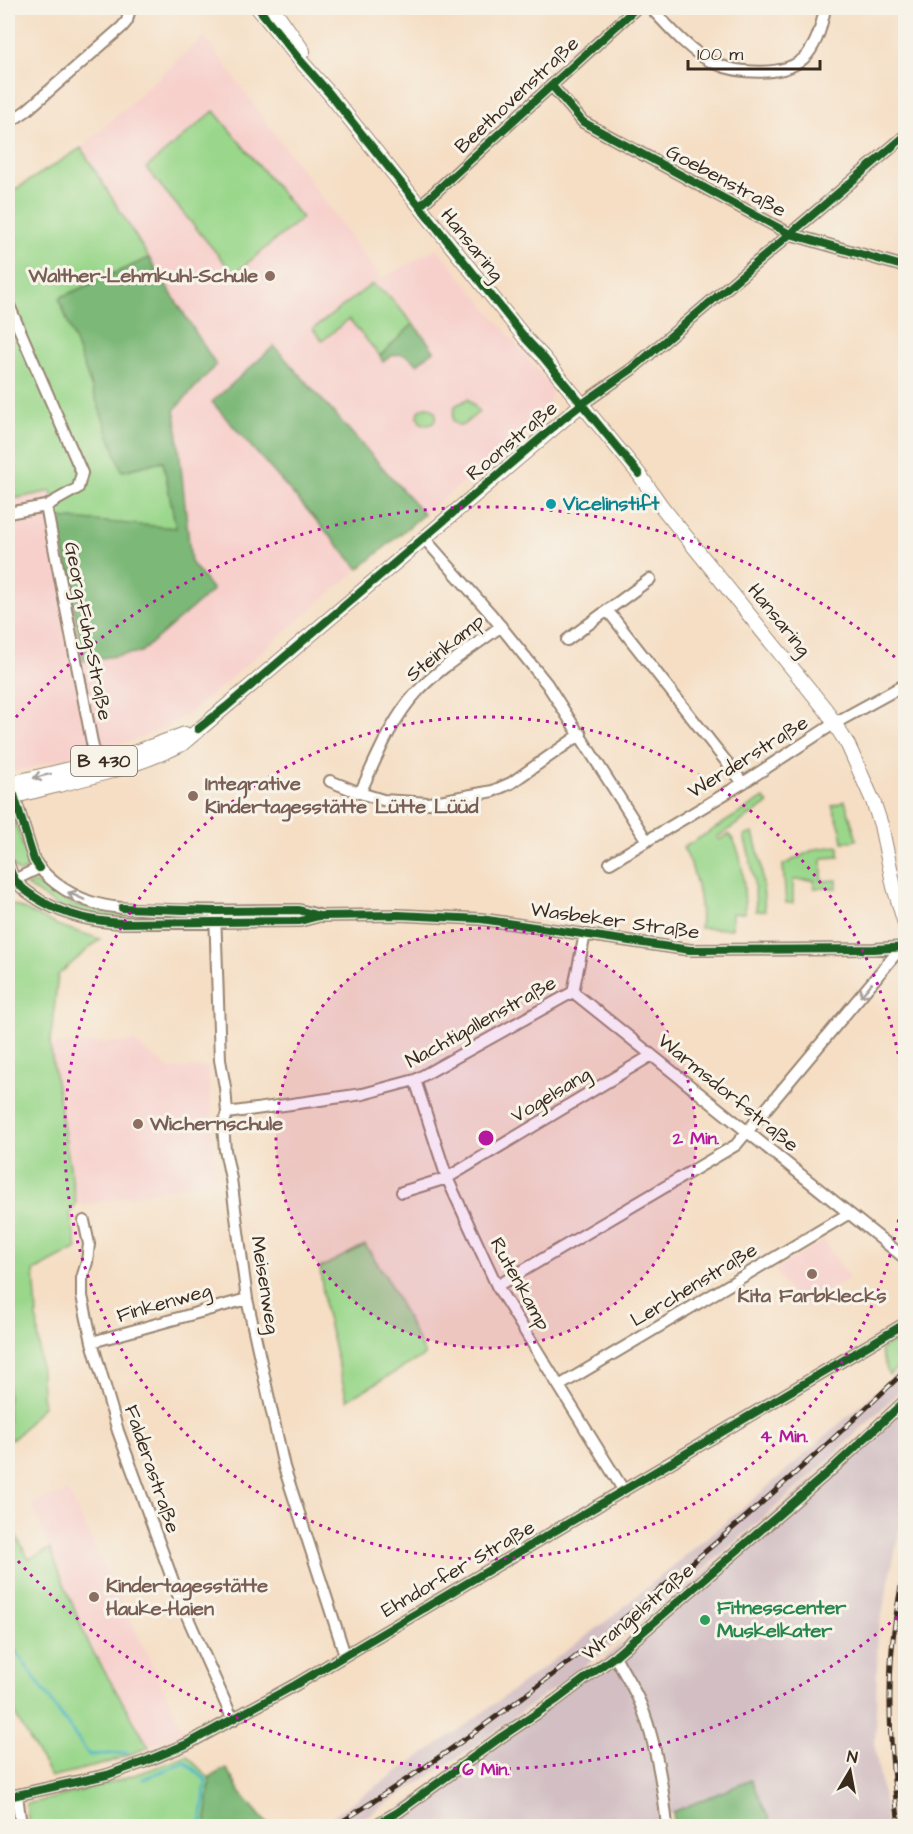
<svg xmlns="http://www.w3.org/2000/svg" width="913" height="1834" viewBox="0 0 913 1834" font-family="'Architects Daughter',sans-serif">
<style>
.built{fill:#f7d0cc}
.industrial{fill:#d2bec3}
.green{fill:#9ad78b;stroke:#6a8054;stroke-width:1.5}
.forest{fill:#7bb877;stroke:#5b714a;stroke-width:1.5}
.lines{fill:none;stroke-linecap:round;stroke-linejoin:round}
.stream{stroke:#49b6c4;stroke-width:3}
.minor-casing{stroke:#988471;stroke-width:14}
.major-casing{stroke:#988471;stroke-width:16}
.minor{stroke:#fff;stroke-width:10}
.major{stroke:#fff;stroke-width:14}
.rail-casing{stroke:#3b2a1e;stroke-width:5}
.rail{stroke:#f7f3e8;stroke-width:3;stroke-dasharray:9;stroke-linecap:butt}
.cycleway-casing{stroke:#f7f3e8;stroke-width:11}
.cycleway{stroke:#1b5e20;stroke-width:8}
.oneway{stroke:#a79f9a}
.ring{fill:none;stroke:#b5179e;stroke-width:3;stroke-dasharray:3 6}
.education-dot{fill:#8d6e63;stroke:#f7f3e8;stroke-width:2}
.culture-dot{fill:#0f9aa8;stroke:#f7f3e8;stroke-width:2}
.leisure-dot{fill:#2e9e5b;stroke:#f7f3e8;stroke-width:2}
.labels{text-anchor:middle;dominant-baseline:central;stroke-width:6;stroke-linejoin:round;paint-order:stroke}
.shield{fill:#f7f3e8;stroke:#73665b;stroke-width:1.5}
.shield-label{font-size:18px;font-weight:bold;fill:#3b2a1e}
.street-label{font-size:20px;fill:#3b2a1e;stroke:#f7f3e8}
.education-label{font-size:20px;font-weight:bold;fill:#785e54;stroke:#f7f3e8;text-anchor:start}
.culture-label{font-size:20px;font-weight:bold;fill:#0d838f;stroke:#f7f3e8;text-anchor:start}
.leisure-label{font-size:20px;font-weight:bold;fill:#27864d;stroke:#f7f3e8;text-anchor:start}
.centre{fill:#b5179e;stroke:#f7f3e8;stroke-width:3}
.ring-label{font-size:18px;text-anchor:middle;font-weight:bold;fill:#b5179e;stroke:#f7f3e8;stroke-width:6;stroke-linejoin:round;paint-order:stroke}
</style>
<rect width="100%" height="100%" fill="#f7f3e8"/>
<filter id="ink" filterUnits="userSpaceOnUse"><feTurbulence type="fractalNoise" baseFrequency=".0167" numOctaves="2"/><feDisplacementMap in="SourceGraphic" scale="12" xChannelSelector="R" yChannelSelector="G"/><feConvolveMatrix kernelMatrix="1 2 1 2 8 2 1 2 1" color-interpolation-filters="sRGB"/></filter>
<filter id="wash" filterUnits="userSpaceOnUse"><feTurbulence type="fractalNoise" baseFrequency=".008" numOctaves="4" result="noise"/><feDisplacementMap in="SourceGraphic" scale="24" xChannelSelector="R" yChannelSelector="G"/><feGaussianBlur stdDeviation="1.35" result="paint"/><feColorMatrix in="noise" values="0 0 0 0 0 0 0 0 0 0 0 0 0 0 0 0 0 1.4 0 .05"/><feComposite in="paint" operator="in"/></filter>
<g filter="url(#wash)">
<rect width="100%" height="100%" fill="#f5dec4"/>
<path class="built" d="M204 36 381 279 437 248 552 388 547 414 424 514 274 346 212 402 359 569 192 711 178 720 157 731 132 741 8 773V500L52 491 58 518 83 661 191 562 175 408 216 365 81 148Z
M135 1042 169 1069 208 1067 217 1179 84 1205 76 1203 50 1045Z
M824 1240 849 1278 800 1308 775 1270Z
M68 1491 185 1733 149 1747 89 1645 31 1504Z"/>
<path class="industrial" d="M905 1363V1386L897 1394 819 1469 684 1587 598 1656 475 1746 352 1826H318L463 1727 604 1623 750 1502 887 1382Z
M905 1400V1505L878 1633 875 1748 888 1826H785L771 1823 751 1780 673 1812 650 1826H374L555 1701Z"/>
<path class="green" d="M214 111 302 218 234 274 146 168Z
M81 148 149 258 59 298 123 471 163 460 176 528 58 518 51 491 8 500V194Z
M372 284 390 297 413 324 380 356 349 319 322 341 313 329Z
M468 399 479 412 463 425H458L453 421V415L455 406Z
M418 416a9 9 0 1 1 18 0a9 9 0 1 1-18 0Z
M764 798 768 804 717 837 719 840 729 834C745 853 744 889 745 913H732V929L700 928C703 906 695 867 683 848Z
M845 801 857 840 843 842 841 830 832 806Z
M8 808 11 810 29 864 24 871 19 872C3 861 8 826 8 808Z
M753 833 761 863 765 911H756C756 884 752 861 744 836Z
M838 846 839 848V857L822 858V881L837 880V888H814V880H793V903H786L783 865 815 849Z
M34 883 72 904 111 913 182 916V919H110L59 907 26 885Z
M8 904 15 905 57 925 100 939 58 975 50 1045 76 1203 70 1214 77 1248 34 1271 43 1406 17 1436 8 1441Z
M365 1245 385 1275 425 1355 347 1400 325 1309 320 1268Z
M905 1337V1360L889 1375 880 1351 890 1344Z
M8 1521 29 1559 50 1549 89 1645 149 1747 104 1764 51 1777 8 1702Z
M187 1756 210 1779 206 1826H29L26 1804C81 1793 135 1776 187 1756Z"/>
<path class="forest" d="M149 258 216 365 175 409 191 562 213 590 141 652 83 661 58 518 176 528 163 461 122 471 59 298Z
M413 324 425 338 434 351 417 364C406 352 396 351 383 362L380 356Z
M274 346 424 514 359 569 212 402Z
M226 1768 240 1792 269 1826H206L210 1777Z
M751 1780 771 1823 785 1826H674L673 1812Z"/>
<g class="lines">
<path class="stream" d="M8 1640 89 1755 128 1753
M143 1779 185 1762 206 1780 201 1826"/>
</g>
</g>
<g filter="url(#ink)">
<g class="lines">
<g class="minor-casing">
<path id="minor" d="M651 8C668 26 691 53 714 63 739 74 787 78 807 55 818 41 822 24 825 8
M552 86 583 122 790 234 906 267
M8 123 26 111 122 27 127 21 130 8
M420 206 636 8
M8 303 82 473 78 488 46 506 8 513
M582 404 632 369 906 135
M46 506 96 763
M424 538 490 613 547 684 647 841
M608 611 743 783
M501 626C474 647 440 667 417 692 391 720 376 759 360 793L383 800 429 803 493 791 511 783 581 734
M567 640 650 579
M330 781 360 793
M9 790 14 795 34 860C47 880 65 892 88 901 113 910 143 909 170 910 213 911 256 910 299 910L319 915
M8 863C10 869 12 876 15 880 22 890 32 895 41 901 67 916 93 921 122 923L300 921 319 916 399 915 481 919 690 950 874 949 906 947
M610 863 743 783 835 723 906 684
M8 883 39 868
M215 911 220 1060 225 1087 227 1113 223 1126 225 1150 231 1179 247 1299 284 1467 345 1655
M585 934 573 992 906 1259
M415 1080 447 1178 497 1286 624 1491
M227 1113 363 1094 415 1080 573 992
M402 1192 447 1178 652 1055
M84 1221 89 1244 87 1262 82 1278V1296L92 1342 118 1431 180 1600 233 1720
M497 1286 736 1145 899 950 906 947
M92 1342 247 1299
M559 1386 848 1214
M615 1656C623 1672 634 1688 641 1705 656 1743 663 1786 667 1826
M17 1795 21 1826
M8 1797 107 1775 144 1762 187 1744 295 1685 906 1323
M374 1826 398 1812 501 1737 555 1701 615 1656 833 1468 906 1400"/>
</g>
<g class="major-casing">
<path id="major" d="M258 8 299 59 329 93 526 339 543 357 639 474 662 507 826 710 848 745 873 801 881 825 894 887 906 927
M273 8 303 51
M8 784 128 755 185 734
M8 796 23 794C77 780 132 769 182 744L582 404"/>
</g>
<use href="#minor" class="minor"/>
<use href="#major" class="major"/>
<g class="rail-casing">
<path id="rail" d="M335 1826C540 1697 731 1538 906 1370
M899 1826C891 1762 886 1695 894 1630 897 1607 901 1585 906 1562"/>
</g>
<use href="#rail" class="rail"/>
<g class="cycleway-casing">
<path id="cycleway" d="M258 8 299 59 329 93 526 339 543 357 639 474
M552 86 583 122 790 234 906 267
M420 206 636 8
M198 729 226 707 564 418 582 404 632 369 906 135
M14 795 34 860 39 868
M8 863C10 869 12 876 15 880 22 890 32 895 41 901 67 916 93 921 122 923L300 921 319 916 399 915 481 919 690 950 874 949 906 947
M122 908 215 911 299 910 319 916
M8 1797 107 1775 144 1762 187 1744 295 1685 906 1323
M374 1826 398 1812 501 1737 555 1701 615 1656 833 1468 906 1400"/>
</g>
<use href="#cycleway" class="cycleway"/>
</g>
<defs><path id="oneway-shaft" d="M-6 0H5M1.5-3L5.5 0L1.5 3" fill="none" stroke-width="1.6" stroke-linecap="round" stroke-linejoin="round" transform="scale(1.5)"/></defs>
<g class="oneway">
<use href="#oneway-shaft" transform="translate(42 776) rotate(166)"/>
<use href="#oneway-shaft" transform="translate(76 896) rotate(-156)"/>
<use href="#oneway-shaft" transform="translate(866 990) rotate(130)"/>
</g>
</g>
<circle cx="486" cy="1138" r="210" fill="#b5179e" fill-opacity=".12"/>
<g class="ring">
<circle cx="486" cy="1138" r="210"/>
<path d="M905 1175A421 421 0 1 1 905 1101"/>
<path d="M904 1611A631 631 0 0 1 10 1552M10 724A631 631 0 0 1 904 665"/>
</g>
<g class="education-dot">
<circle cx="270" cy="276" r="6"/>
<circle cx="193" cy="796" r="6"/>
<circle cx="138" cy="1124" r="6"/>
<circle cx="812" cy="1274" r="6"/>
<circle cx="94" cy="1597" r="6"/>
</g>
<circle class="culture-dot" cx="551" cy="504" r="6"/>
<circle class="leisure-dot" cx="705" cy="1620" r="6"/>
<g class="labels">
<rect class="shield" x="71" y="746" width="66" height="30" rx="4.5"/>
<g class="shield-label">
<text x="104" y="761">B 430</text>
</g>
<g class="street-label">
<text transform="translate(517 95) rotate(-43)">Beethovenstraße</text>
<text transform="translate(726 181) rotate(28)">Goebenstraße</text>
<text transform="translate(472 245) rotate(51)">Hansaring</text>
<text transform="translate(512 441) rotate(-40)">Roonstraße</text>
<text transform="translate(779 620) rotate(51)">Hansaring</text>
<text transform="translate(88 631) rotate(79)">Georg-Fuhg-Straße</text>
<text transform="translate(445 648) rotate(-39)">Steinkamp</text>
<text transform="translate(748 757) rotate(-32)">Werderstraße</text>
<text transform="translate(615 921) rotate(8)">Wasbeker Straße</text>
<text transform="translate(481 1022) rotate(-29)">Nachtigallenstraße</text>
<text transform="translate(728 1093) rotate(39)">Warmsdorfstraße</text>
<text transform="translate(551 1095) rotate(-31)">Vogelsang</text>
<text transform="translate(520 1284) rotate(61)">Rutenkamp</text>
<text transform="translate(265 1285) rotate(81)">Meisenweg</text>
<text transform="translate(694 1285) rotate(-31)">Lerchenstraße</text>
<text transform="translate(164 1303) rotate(-16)">Finkenweg</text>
<text transform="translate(152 1469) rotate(71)">Falderastraße</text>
<text transform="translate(458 1569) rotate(-30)">Ehndorfer Straße</text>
<text transform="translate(638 1612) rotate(-40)">Wrangelstraße</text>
</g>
<g class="education-label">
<text x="258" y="276" text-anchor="end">Walther-Lehmkuhl-Schule</text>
<text x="205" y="784">Integrative<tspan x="205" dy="23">Kindertagesstätte Lütte Lüüd</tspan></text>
<text x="150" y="1124">Wichernschule</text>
<text x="812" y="1296" text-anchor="middle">Kita Farbklecks</text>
<text x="106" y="1586">Kindertagesstätte<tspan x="106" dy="23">Hauke-Haien</tspan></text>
</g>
<g class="culture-label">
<text x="563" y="504">Vicelinstift</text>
</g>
<g class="leisure-label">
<text x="717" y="1608">Fitnesscenter<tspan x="717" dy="23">Muskelkater</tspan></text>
</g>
</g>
<circle cx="486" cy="1138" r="9" class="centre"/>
<g class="ring-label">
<text x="696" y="1144">2 Min.</text>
<text x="784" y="1442">4 Min.</text>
<text x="486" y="1775">6 Min.</text>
</g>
<rect width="913" height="1834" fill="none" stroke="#f7f3e8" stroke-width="30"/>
<g transform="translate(850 1771) rotate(10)" stroke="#f7f3e8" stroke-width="4.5" paint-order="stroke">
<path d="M0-4.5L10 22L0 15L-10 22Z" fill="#3b2a1e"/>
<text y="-9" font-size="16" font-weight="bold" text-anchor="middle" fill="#3b2a1e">N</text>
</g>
<path d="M688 60v9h132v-9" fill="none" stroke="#3b2a1e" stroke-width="3"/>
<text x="697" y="60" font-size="18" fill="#3b2a1e" stroke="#f7f3e8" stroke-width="4.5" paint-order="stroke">100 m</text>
</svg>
